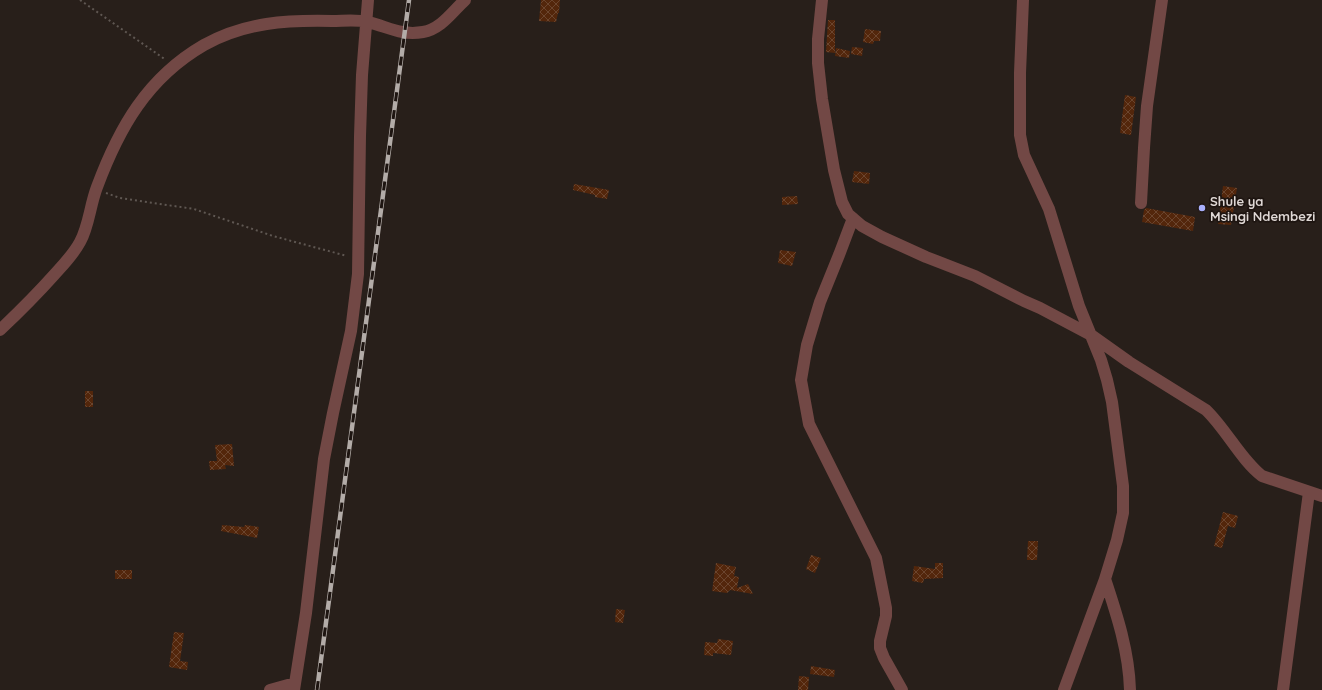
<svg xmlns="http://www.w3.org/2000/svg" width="1322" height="690" viewBox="0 0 1322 690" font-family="Quicksand,sans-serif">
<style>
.building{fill:url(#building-cross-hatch)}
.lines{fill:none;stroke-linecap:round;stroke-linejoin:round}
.path{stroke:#5f5752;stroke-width:2;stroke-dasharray:2 3;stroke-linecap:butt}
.minor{stroke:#724845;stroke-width:12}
.rail-casing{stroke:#b3aca8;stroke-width:4.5}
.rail{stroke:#1e1511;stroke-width:3;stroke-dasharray:9;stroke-linecap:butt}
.poi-dot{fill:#a9b0fc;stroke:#1e1511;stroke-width:1.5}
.labels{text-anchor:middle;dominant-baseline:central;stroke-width:3.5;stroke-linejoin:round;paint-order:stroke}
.poi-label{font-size:13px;font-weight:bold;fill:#dfd8d5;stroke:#1e1511;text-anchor:start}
</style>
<defs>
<pattern id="building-cross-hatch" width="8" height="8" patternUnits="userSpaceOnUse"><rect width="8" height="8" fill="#53260b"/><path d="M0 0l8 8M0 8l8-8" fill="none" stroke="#6b452e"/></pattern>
</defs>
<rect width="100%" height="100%" fill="#281f1a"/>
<path class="building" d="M541 0H560L559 13H558L556 22 539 21Z
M828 20H835V53L826 52Z
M865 29 881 31 880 41H874L873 44 863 42Z
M852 47 863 48 862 56 851 54Z
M836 48 850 51 849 58 835 56Z
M1125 95 1136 97 1131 135 1120 133Z
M854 171 870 173 869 184 852 182Z
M574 184 609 190 607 199 595 197V195L573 190Z
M1223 186 1237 188 1231 225 1218 224Z
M797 196 798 204 782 205V197Z
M1146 208 1195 217 1193 231 1142 222 1144 210Z
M780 250 796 252 792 266 778 263Z
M85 391H93V407H85Z
M232 444 234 466 225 465 226 469 210 470 209 461H217L215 445Z
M1223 512 1238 516 1235 528 1228 526 1222 548 1214 546Z
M222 525 244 527 245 525 259 527 257 538 221 531Z
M1028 541H1038L1037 560H1027Z
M811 555 821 558 815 573 806 569Z
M716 563 736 567 734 576 739 577 737 588 748 584 753 594 730 590 727 593 712 591Z
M935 563H943V578L924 579 923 583 912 581 914 566 935 569Z
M115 570H132V579H115Z
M616 609 625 610 623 623 615 622Z
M174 632 184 633 180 661 188 662 187 670 169 667Z
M718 639 733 641 731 655 713 653V656L704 655 705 642 717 643Z
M811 666 835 670 834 677 810 674Z
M799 676 809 677 808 690H798Z"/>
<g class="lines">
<path class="path" d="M80 0 166 60
M106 193 120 198 194 209 273 236 347 256"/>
<path class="minor" d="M822 0 818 39V63L822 99 834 170 842 202 848 214 862 226 882 237 926 257 975 276 1024 301 1040 308 1091 335 1129 362 1206 410C1226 429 1241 460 1262 476L1322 496
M1023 0 1020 73V135L1024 155 1049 209 1079 306 1101 360 1107 380 1112 402 1123 486V513L1117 540 1105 579 1064 690
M1141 203 1144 148 1147 106 1162 0
M853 218 839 255 820 302 807 345 801 380 809 424 876 558 886 608V616L880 641V648L884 658 902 690
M0 330C19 312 37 294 54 275 63 265 73 255 80 242 89 226 90 205 97 187 119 128 147 78 204 45 245 22 287 20 332 21 343 21 356 19 367 22 387 26 400 36 423 32 441 29 452 12 465 0
M1105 579C1117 615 1129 652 1130 690
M270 690 295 683
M294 690 306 613 324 459 333 413 351 331 358 274 360 136 362 75 368 0
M1283 690 1309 492"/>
<g class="rail-casing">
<path id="rail" d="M317 690 409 0"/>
</g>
<use href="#rail" class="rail"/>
</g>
<circle class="poi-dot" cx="1202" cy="208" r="4"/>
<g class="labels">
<g class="poi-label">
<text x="1210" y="201">Shule ya<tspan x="1210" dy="15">Msingi Ndembezi</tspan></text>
</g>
</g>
</svg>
